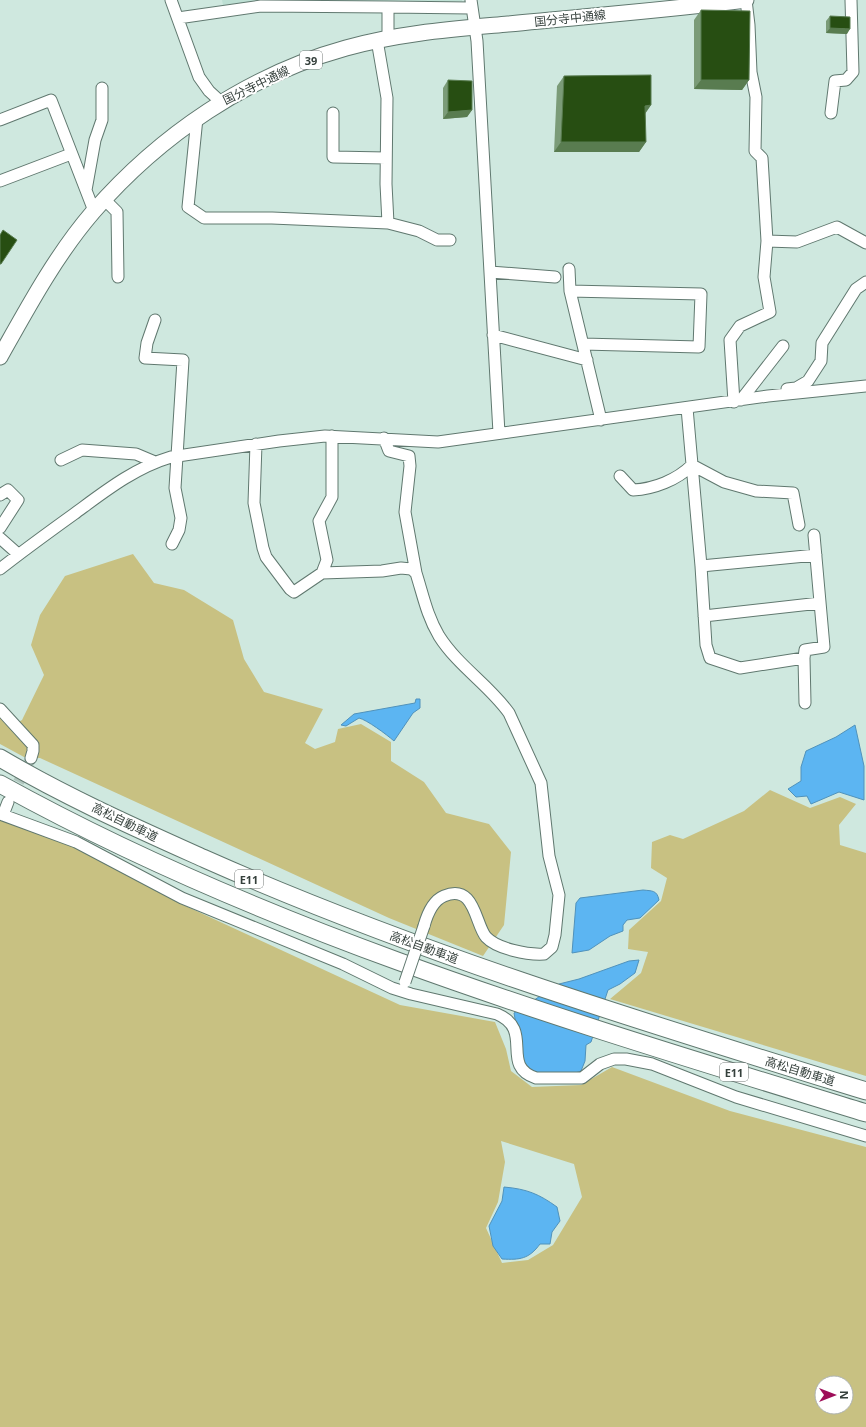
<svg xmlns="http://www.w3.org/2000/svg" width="866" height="1427" viewBox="0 0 866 1427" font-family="'Noto Sans','Noto Sans JP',sans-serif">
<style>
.built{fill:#bddfd3}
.green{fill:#c8c182;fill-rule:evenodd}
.water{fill:#5cb5f2;stroke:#5092bb}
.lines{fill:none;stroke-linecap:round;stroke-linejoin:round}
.minor-tunnel{stroke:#b0c6be;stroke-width:11;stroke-dasharray:11 5.5;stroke-linecap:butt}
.minor-casing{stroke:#60786f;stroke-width:13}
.major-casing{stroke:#60786f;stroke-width:17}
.highway-casing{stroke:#60786f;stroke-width:19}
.minor{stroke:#fff;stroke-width:11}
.major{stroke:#fff;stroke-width:15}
.highway{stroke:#fff;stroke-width:17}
.minor-bridge-casing{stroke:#60786f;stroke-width:13;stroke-linecap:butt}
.minor-bridge{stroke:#fff;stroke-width:11}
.wall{fill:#7b9b78}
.shaded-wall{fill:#597c50}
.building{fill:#274e12;stroke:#597c50}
.labels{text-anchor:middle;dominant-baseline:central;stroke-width:4;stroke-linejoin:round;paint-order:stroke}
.shield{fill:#fff;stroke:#727976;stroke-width:1}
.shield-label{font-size:11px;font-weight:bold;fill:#35403c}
.street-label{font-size:12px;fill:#35403c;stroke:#fff}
</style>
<rect width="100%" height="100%" fill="#cfe8df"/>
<path class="built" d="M222 0H462V1L263 0 223 5Z"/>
<path class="green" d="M133 554 154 583 184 590 233 620 244 659 264 692 323 709 305 743 315 749 335 742 338 729 361 724 391 742V761L424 782 446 813 489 824 511 852 504 925 483 956 389 918 40 758 24 757 0 744V717L11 726 22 720 44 675 31 645 40 615 65 576Z
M770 790 810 808 840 797 856 804 839 825 840 845 866 853V1076L610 999 641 973 648 952 628 949 629 930 661 901 667 878 651 868 652 842 670 835 683 839 744 811Z
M0 818 73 846 177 902 400 1005 495 1022 506 1049 511 1071 532 1087 581 1085 612 1067 730 1111 866 1147V1427H0ZM501 1141 574 1164 582 1197 553 1245 528 1260 502 1263 486 1228 498 1202 505 1162ZM822 1383H846V1407H822Z"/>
<path class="water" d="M416 699H420V708L413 713 394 741C386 734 367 720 359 718L346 726 341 725 354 714 415 703Z
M855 725 864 766V800L839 792 811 804 807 796 796 797 788 789 801 781V767L806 751 836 737Z
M643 890C652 891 657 890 659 900L640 918 627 920 623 925V931L610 936 589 950 572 953 576 903 580 898Z
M639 960 635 973 620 984 608 990 591 1042 586 1045 585 1061 581 1071C566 1077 538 1077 524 1068L514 1013 559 984 579 979 629 961Z
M504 1187C527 1189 539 1194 557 1207L560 1221 552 1232 550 1244H540C529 1259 520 1260 502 1259L493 1246 489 1226 502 1201Z"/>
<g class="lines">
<path class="minor-tunnel" d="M11 797 31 758"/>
<g class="minor-casing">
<path id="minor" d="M171 0 199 77 209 91 221 102
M471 0 477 41 499 433
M746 0 749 25 751 72 756 97 755 151 762 158 767 241 797 242 837 227 866 243
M388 7 471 8
M178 18 261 6 388 7V38
M377 40 387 98 386 184 388 223
M333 113V157L386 158
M831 113 835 81 846 80 853 72 851 0
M197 118 188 207 204 218H272L388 223 419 231 437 240H450
M0 120 51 100 94 211
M0 181 71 154
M86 190 95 140 102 120V88
M105 200 117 212 118 277
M569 269 570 291 601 420
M490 272 555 277
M570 291 701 294 699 347 583 344
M155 320 147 343 145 358 183 360 175 488 181 518 179 530 172 544
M493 335 587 360
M787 389 796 388 808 381 821 361 822 343 856 289 866 282
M741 400 783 346
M734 402 730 340 740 326 770 312 764 277 767 241
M687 408 701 566 706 645 710 658 740 668 804 658 805 650 824 647 814 535
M384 438 389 451 409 456 410 466 405 512 416 573
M256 444 254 503 263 548 266 557 290 589 294 592 322 573 382 571 401 568 411 569 416 573C423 595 427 616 439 636 458 666 489 685 509 713L541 783 549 856 559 895 555 935 552 947 544 954C528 955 497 949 486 937 475 924 475 883 444 896 432 901 427 915 424 926
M61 460 82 450 136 454 155 462
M620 476 633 490C654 489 677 480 692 465L724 482 756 491 793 493 799 525
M0 495 8 490 18 500 0 528
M0 538 18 554
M701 566 816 555
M0 569C24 550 49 532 74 514 104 492 134 468 171 457L279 441 325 436 438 442 768 396 866 386
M322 573 327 560 319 521 332 497V436
M704 616 820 603
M804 658 805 703
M0 709 33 745V751L31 758
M0 814 76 842 182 898 343 964 392 988 411 994 497 1014C535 1030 499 1066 536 1078H582L600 1064 614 1059H626L652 1064 736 1097 866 1136
M3 815 8 802"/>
</g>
<g class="major-casing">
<path id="major" d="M0 357C28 307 56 255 93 212 160 135 248 75 346 48 399 33 454 29 508 24 588 16 667 10 746 0"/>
</g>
<g class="highway-casing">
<path id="highway" d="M0 758C66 797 136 828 205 859 419 954 643 1022 866 1091
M0 784C271 934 571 1022 866 1113"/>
</g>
<use href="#minor" class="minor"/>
<use href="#major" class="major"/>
<use href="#highway" class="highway"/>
<g class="minor-bridge-casing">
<path id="minor-bridge" d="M405 982 424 926"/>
</g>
<use href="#minor-bridge" class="minor-bridge"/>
</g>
<path class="wall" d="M701 10 749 80 742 90 694 89V20Z
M830 16 847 34 826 33V21Z
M564 76 651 105 645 114 646 142 639 152H554L557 86Z
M448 80 472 110 467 117 443 119V88Z"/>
<path class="shaded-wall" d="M830 28 850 29 847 34 826 33Z
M701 80H749L742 90 694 89Z
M651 105 644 115 645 106Z
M472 110 467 117 443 119 448 112Z
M561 142H646L639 152H554Z"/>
<path class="building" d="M701 10 750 11 749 80H701Z
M830 16 850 17V29L830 28Z
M651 75V105L645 106 646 142H561L564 76Z
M448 80 472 81V110L448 112Z
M3 230 17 240 1 264H0V235Z"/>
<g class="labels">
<g class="shield">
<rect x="300" y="51" width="22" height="18" rx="3"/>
<rect x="235" y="870" width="28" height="18" rx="3"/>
<rect x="720" y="1063" width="28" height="18" rx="3"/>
</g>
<g class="shield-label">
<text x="311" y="60">39</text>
<text x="249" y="879">E11</text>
<text x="734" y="1072">E11</text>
</g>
<g class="street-label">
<text transform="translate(570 18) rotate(-6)">国分寺中通線</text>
<text transform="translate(256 85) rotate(-26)">国分寺中通線</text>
<text transform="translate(125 822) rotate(26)">高松自動車道</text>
<text transform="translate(424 947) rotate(20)">高松自動車道</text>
<text transform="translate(800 1071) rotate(17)">高松自動車道</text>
</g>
</g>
<g transform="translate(834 1395) rotate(90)"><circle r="19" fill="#ffffff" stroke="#aeb3b1"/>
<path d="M0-3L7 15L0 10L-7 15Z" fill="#9e0e59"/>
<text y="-6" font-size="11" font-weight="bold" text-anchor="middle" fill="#35403c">N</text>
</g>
</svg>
